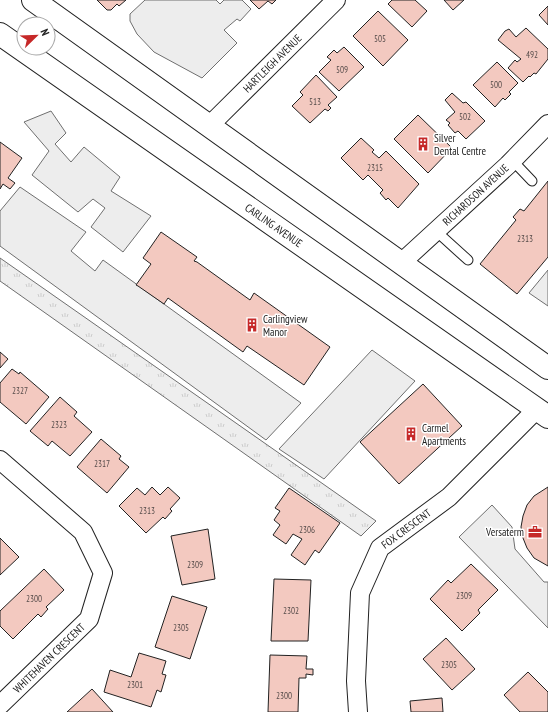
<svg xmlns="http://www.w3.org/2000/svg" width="548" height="712" viewBox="0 0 548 712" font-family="'PT Sans Narrow',sans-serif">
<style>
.grass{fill:url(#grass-tufts);stroke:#6f6f6f}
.parking{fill:#ededed;stroke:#6f6f6f}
.building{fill:#f3c9c0;stroke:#222}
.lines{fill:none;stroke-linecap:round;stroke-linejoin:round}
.lane-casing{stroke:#222;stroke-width:11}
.street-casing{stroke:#222;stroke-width:20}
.primary-casing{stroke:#222;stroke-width:24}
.lane{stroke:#fff;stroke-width:9}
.street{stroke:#fff;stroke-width:18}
.primary{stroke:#fff;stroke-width:22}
.labels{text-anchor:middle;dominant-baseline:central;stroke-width:3;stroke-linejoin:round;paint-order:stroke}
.number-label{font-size:9px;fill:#564c4a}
.street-label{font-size:11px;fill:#222;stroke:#fff}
.poi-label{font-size:11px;fill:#222;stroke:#fff;text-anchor:start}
</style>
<defs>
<pattern id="grass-tufts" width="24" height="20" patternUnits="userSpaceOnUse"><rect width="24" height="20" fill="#eee"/><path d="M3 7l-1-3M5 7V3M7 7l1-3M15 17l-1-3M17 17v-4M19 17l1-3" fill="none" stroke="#ccc"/></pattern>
</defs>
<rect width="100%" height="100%" fill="#fff"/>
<path class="grass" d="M0 258 376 521 361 536 0 281Z"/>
<path class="parking" d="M145 0H216L220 4 224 0H242L251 9 240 21 237 19 224 30 237 43 202 78 154 52 137 34 130 21V14Z
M51 111 66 133 55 144 71 162 84 147 120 177 111 191 151 216 123 252 91 227 105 208 93 199 78 212 32 175 49 151 24 122Z
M20 187 86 232 71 251 95 271 103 260 301 403 266 440 0 246V211Z
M548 270V306L529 293Z
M372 350 415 381 324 479 279 449Z
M492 505 512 527 515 549 544 582H548V628L459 537Z"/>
<path class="building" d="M97 0H126L119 6 117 4 111 10H107Z
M250 0H276L272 4 268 1 259 9Z
M392 0H415L427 11 412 27 388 4Z
M444 0H464L453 10Z
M548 6V25L539 15Z
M378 11 408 40 383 66 353 36Z
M526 28 548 49V59L536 74 534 73 530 77 529 76 523 82 508 68 515 60 517 62 521 59 498 40 505 31 509 29 516 37Z
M344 47 364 67 339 91 319 72 331 60 327 57 334 50 337 53Z
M497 62 518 83 509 92 511 94 505 100 503 98 495 107 473 85Z
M316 75 337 97 328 105 331 108 328 111 325 109 310 123 292 106 303 95 300 92Z
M452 93 463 103 466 102 485 121 466 139 458 131 455 133 448 125 450 123 446 120 455 112 445 100Z
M418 115 452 148 428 173 394 139Z
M361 138 374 150 372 152 379 158 386 151 419 184 398 208 388 198 386 200 380 193 383 190 368 175 363 180 341 158Z
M0 142 22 158 8 178 15 183 10 189 3 184 0 189Z
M548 181V257L517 294 480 264 516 220 513 217 520 209 524 211Z
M161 232 197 257 194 261 197 262 250 300 254 293 330 347 304 385 247 346 243 352 168 298 164 304 138 286 136 285 151 264 143 258Z
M0 352 8 359 0 368Z
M12 369 19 374 20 372 49 397 26 424 0 402V383Z
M423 384 462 426 399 484 360 442Z
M60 397 77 412 74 416 92 432 70 456 52 441 48 446 30 431Z
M101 439 121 456 119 459 129 467 107 493 77 467Z
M152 487 160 495 168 487 180 498 170 509 172 511 165 519 163 517 146 533 119 506 137 488 145 495Z
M548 487V566L534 558 527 548 523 538 521 527 523 516 527 505 534 496Z
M289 488 340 523 319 553 315 550 305 565 291 555 302 539 293 534 286 544 273 535 280 525 274 520 280 511 275 508Z
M208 529 215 579 182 585 171 536Z
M0 538 19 557 0 575Z
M471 564 498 590 478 610 480 613 462 631 430 599 448 580 451 583Z
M44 569 64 590 46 607 48 609 41 617 38 614 13 639 0 626V611Z
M274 579 311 580 308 641H271Z
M172 596 207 607 190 659 155 647Z
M446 638 475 669 452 690 423 659Z
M139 653 166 661 162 674 166 675 161 692 157 690 151 707 104 692 110 670 131 677Z
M270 655 307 656 306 669H313V675L306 674V678H299L298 712H268Z
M528 672 548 692V712H520L504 695Z
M92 689 113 712H67Z
M442 698 443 712H411L410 701Z"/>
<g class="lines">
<g class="lane-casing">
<path id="lane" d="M512 160 532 181
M436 231 468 260"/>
</g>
<g class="street-casing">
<g id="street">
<path id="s1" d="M209 126 336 0"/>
<path id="s2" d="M401 263 508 165 548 124"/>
<path d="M0 460 83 532 103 573 89 619 0 705"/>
<path id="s3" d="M358 712 356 681 360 593 380 548 449 497 537 409"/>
</g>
</g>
<g class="primary-casing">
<g id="primary">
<path d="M33 0 548 368"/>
<path id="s4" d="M0 34 548 417"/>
</g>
</g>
<use href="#lane" class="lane"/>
<use href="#street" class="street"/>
<use href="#primary" class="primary"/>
</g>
<defs>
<g id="building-bare" transform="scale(1.08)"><path d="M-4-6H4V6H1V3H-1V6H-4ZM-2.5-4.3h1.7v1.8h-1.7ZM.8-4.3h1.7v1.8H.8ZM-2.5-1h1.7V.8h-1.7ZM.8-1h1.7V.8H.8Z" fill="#c62828" stroke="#fff" stroke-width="2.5" paint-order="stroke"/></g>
<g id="office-bare" transform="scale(1.08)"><path d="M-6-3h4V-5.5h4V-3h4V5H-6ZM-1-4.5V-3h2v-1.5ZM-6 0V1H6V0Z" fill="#c62828" stroke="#fff" stroke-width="2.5" paint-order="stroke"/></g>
</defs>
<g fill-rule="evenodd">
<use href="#building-bare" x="423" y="144"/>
<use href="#building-bare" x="252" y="325"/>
<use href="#building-bare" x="411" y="434"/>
<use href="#office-bare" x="535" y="532"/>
</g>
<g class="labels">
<g class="number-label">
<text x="380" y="38">505</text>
<text x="532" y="54">492</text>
<text x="342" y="69">509</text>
<text x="496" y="84">500</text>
<text x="315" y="101">513</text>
<text x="465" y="116">502</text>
<text x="375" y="167">2315</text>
<text x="525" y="238">2313</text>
<text x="20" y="390">2327</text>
<text x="59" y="424">2323</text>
<text x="102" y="463">2317</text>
<text x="147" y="510">2313</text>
<text x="307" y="529">2306</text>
<text x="195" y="564">2309</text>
<text x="464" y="595">2309</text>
<text x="34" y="598">2300</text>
<text x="291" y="610">2302</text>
<text x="181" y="627">2305</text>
<text x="449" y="664">2305</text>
<text x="135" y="684">2301</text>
<text x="284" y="695">2300</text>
</g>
<g class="street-label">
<text stroke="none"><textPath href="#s1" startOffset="89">HARTLEIGH AVENUE</textPath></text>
<text stroke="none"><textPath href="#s2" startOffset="101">RICHARDSON AVENUE</textPath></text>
<text stroke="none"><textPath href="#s4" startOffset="334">CARLING AVENUE</textPath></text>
<text stroke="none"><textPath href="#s3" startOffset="201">FOX CRESCENT</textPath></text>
<text transform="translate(49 658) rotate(-44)">WHITEHAVEN CRESCENT</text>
</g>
<g class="poi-label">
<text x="434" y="138">Silver<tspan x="434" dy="13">Dental Centre</tspan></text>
<text x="263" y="319">Carlingview<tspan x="263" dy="13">Manor</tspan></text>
<text x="422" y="428">Carmel<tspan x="422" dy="13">Apartments</tspan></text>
<text x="524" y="532" text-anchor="end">Versaterm</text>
</g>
</g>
<g transform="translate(36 36) rotate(67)"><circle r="19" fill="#ffffff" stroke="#a7a7a7"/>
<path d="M0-3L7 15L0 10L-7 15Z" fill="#c62828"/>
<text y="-6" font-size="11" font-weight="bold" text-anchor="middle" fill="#222222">N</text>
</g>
</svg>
